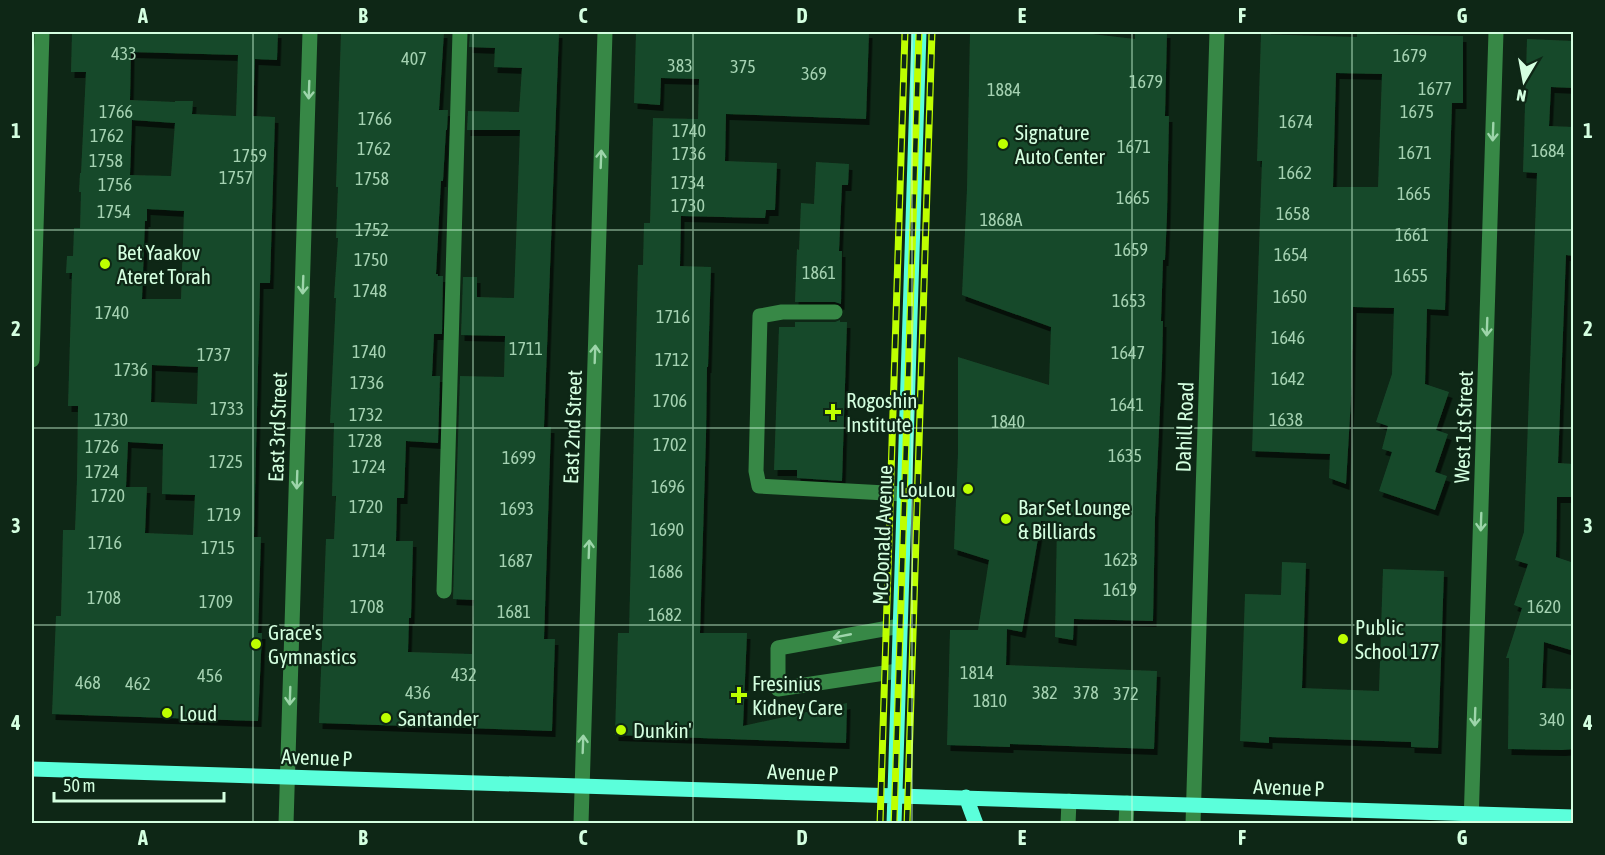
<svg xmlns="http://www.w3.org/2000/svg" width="1605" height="855" viewBox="0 0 1605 855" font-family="'Asap Condensed',sans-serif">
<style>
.building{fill:#19492a;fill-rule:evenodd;filter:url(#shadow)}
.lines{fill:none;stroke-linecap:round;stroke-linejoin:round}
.minor{stroke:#378846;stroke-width:15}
.major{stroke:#5bffdb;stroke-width:15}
.rail-casing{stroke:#beff00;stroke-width:7}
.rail{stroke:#0e2716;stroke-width:4.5;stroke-dasharray:14;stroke-linecap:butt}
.oneway{stroke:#9dd5aa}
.grid{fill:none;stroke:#d4ffe0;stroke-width:1.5;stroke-opacity:0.55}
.poi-dot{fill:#beff00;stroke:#0e2716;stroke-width:2}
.labels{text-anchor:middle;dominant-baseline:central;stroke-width:4.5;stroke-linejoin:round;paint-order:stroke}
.number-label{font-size:18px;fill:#a5d2b2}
.poi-label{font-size:21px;fill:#d4ffe0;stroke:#0e2716;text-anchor:start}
.street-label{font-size:21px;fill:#d4ffe0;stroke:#0e2716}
.neatline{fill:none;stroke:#d4ffe0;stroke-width:2}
.grid-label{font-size:20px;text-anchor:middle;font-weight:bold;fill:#d4ffe0}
</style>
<defs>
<filter id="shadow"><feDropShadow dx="3.5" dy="6" stdDeviation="0" flood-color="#0009"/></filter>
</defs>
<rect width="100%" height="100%" fill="#0e2716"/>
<path class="building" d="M72 32H278L277 60 255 59 253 116 275 117 270 283H260L254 537H261L258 633H262L258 721 52 714 56 616H61L63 530H75L77 479 78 406H68L72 273H66L67 256H73L74 228H80L81 192H79L80 173H81L86 72H71ZM131 52 238 55 236 116 192 114 193 101H175V102L130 100ZM132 120 175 123 171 176 130 175ZM147 209 184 211 181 299H142L145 221H147ZM152 365 198 367 197 404 151 402ZM128 442 163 444 162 494 195 495 193 535 145 533 147 487H126Z
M341 32H444L439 110H448L447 130H446L443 181H441L436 274H438V276H443L442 334H434L432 376H440L438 443 406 441 404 498H397L396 541H413L411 618H409L408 652 472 654 474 600 453 599 460 376 504 377 505 336 461 335 463 277H477V297L514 298 520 130H467L468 111 519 112 522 68 494 67 495 48 469 47 470 32H559L544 427H551L544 639H555L552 731 319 723 326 539H334L335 518 336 496H332L334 423H330L336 298H334L338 238H336L338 187H336Z
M636 32H869L866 119 726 114 725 161 777 163 775 210H766L765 218 681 216 680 266 711 267 708 367H707L706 436 700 633H747L743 726 847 703 846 743 615 735 618 633H629L638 265H643L644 223H650L653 118 698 119 699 79 661 78 660 105 634 103Z
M970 32H1075L1135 39V32H1167L1165 116H1169L1167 215 1165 260H1163L1161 321H1163L1162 364 1155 518 1153 621 1074 619 1073 640 1055 637 1057 522 1041 521 1022 632 1007 629 1006 665 1157 671 1154 749 1010 744V747L947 745 950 630H978L989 560 954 549 958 453V357L1049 385 1051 327 962 295 967 189Z
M1261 34 1357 37V34L1463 36V103H1452L1445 310 1427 309 1425 384 1449 392 1436 430 1448 434 1435 472 1447 476 1435 510 1379 491 1392 452 1382 449 1388 426 1376 422 1392 374 1394 308 1353 307 1351 399 1346 484 1329 478 1330 454 1252 451 1262 161H1257ZM1336 73 1382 74 1378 187H1333Z
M1527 39 1574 41V88L1551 87 1549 126 1574 127V256L1566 255 1558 463 1574 464V497H1557L1556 557 1574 563V651L1544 642 1542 688 1574 689V749L1562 750 1508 749 1509 658H1506L1522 608 1514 605 1528 564 1515 560 1524 532 1537 173 1523 172Z
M816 162 849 164 848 185H842L839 251H842L841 304 835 302H795L797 249 799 250 801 203 814 204Z
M840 320V322H847L842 481 797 478V470H774L779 327H795V322H835Z
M1282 562 1306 563 1302 688 1379 691 1383 569 1444 571 1438 748 1411 747V742L1269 737V743L1240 741 1245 594 1281 595Z"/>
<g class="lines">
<path class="minor" d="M835 312H782L760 316 756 471 759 486 904 494
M32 360 42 32
M444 591 460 32
M898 671 778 689V648L900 626
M286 824 310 32
M581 824 605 32
M1068 824 1069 801
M1126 824 1127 803
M1193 824 1217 32
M1471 824 1496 32"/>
<path class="major" d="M32 769 1574 817
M966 797 976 824
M894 824 919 32"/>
<g class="rail-casing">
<path id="rail" d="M880 824 905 32
M894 824 919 32
M907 824 932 32"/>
</g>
<use href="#rail" class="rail"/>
</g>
<defs><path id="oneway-shaft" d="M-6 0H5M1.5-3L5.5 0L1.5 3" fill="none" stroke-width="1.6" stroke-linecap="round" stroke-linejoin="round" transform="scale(1.5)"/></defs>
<g class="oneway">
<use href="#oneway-shaft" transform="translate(309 90) rotate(92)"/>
<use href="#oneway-shaft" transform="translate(1493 132) rotate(92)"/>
<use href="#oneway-shaft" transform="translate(601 159) rotate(-88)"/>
<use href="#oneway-shaft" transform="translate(303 285) rotate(92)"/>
<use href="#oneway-shaft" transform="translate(1487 327) rotate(92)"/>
<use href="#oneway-shaft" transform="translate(595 354) rotate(-88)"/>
<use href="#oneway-shaft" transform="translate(297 480) rotate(92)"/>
<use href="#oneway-shaft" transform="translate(1481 522) rotate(92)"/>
<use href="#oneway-shaft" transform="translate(589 549) rotate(-88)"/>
<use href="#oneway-shaft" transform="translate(842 636) rotate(169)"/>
<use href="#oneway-shaft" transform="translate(290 696) rotate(92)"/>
<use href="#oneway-shaft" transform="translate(1475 717) rotate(92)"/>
<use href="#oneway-shaft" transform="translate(583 744) rotate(-88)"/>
</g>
<path class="grid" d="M253 32V824M473 32V824M693 32V824M912 32V824M1132 32V824M1352 32V824M32 230H1574M32 428H1574M32 625H1574"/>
<g class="poi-dot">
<circle cx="1003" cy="144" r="6"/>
<circle cx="105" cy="264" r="6"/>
<path d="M830 403h6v6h6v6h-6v6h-6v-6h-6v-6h6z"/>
<circle cx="968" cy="489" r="6"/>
<circle cx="1006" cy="519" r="6"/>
<circle cx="1343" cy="639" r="6"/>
<circle cx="256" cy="644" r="6"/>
<path d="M736 686h6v6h6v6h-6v6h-6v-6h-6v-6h6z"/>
<circle cx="167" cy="713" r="6"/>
<circle cx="386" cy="718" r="6"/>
<circle cx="621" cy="730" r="6"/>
</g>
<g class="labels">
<g class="number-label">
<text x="124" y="53">433</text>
<text x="1410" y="55">1679</text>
<text x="414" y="58">407</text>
<text x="680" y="65">383</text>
<text x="743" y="66">375</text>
<text x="814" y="73">369</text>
<text x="1146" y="81">1679</text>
<text x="1435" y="88">1677</text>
<text x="1004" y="89">1884</text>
<text x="116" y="111">1766</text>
<text x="1417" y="111">1675</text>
<text x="375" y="118">1766</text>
<text x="1296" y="121">1674</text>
<text x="689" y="130">1740</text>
<text x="107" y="135">1762</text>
<text x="1134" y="146">1671</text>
<text x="374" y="148">1762</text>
<text x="1548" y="150">1684</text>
<text x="1415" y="152">1671</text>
<text x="689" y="153">1736</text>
<text x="250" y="155">1759</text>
<text x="106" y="160">1758</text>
<text x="1295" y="172">1662</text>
<text x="236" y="177">1757</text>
<text x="372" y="178">1758</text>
<text x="688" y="182">1734</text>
<text x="115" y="184">1756</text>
<text x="1414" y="193">1665</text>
<text x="1133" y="197">1665</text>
<text x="688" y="205">1730</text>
<text x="114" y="211">1754</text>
<text x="1293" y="213">1658</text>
<text x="1001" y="219">1868A</text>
<text x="372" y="229">1752</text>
<text x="1412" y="234">1661</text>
<text x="1131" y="249">1659</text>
<text x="1291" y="254">1654</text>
<text x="371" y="259">1750</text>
<text x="819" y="272">1861</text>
<text x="1411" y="275">1655</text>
<text x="370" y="290">1748</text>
<text x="1290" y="296">1650</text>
<text x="1129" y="300">1653</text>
<text x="112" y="312">1740</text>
<text x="673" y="316">1716</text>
<text x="1288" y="337">1646</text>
<text x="526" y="348">1711</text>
<text x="369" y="351">1740</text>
<text x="1128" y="352">1647</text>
<text x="214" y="354">1737</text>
<text x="672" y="359">1712</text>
<text x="131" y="369">1736</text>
<text x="1288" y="378">1642</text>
<text x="367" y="382">1736</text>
<text x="670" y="400">1706</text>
<text x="1127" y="404">1641</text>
<text x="227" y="408">1733</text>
<text x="366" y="414">1732</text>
<text x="111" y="419">1730</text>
<text x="1286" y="419">1638</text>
<text x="1008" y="421">1840</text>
<text x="365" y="440">1728</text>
<text x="670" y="444">1702</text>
<text x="102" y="446">1726</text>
<text x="1125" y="455">1635</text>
<text x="519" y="457">1699</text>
<text x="226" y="461">1725</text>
<text x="369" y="466">1724</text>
<text x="102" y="471">1724</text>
<text x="668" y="486">1696</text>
<text x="108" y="495">1720</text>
<text x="366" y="506">1720</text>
<text x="517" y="508">1693</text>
<text x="224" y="514">1719</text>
<text x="667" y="529">1690</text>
<text x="105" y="542">1716</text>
<text x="218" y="547">1715</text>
<text x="369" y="550">1714</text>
<text x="1121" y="559">1623</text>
<text x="516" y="560">1687</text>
<text x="666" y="571">1686</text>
<text x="1120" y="589">1619</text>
<text x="104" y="597">1708</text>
<text x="216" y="601">1709</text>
<text x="367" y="606">1708</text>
<text x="1544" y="606">1620</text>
<text x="514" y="611">1681</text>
<text x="665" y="614">1682</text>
<text x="977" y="672">1814</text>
<text x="464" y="674">432</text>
<text x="210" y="675">456</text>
<text x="88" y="682">468</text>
<text x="138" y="683">462</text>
<text x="418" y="692">436</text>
<text x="1045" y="692">382</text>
<text x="1086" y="692">378</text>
<text x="1126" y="693">372</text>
<text x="990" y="700">1810</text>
<text x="1552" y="719">340</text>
</g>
<g class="poi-label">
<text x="1015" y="132">Signature<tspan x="1015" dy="24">Auto Center</tspan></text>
<text x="117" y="252">Bet Yaakov<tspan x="117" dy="24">Ateret Torah</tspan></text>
<text x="846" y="400">Rogoshin<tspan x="846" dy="24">Institute</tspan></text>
<text x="956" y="489" text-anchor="end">LouLou</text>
<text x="1018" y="507">Bar Set Lounge<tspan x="1018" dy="24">&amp; Billiards</tspan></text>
<text x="1355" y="627">Public<tspan x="1355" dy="24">School 177</tspan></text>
<text x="268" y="632">Grace's<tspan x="268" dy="24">Gymnastics</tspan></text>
<text x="752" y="683">Fresinius<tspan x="752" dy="24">Kidney Care</tspan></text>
<text x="179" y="713">Loud</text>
<text x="398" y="718">Santander</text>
<text x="633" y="730">Dunkin'</text>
</g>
<g class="street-label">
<text transform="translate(277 427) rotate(-88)">East 3rd Street</text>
<text transform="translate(572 427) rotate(-88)">East 2nd Street</text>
<text transform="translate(1184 427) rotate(-88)">Dahill Road</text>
<text transform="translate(1463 427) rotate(-88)">West 1st Street</text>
<text transform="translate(882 535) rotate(-88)">McDonald Avenue</text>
<text transform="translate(317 757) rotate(2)">Avenue P</text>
<text transform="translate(803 772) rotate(2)">Avenue P</text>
<text transform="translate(1289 787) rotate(2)">Avenue P</text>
</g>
</g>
<rect width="1605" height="855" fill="none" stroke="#0e2716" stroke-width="66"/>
<g transform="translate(1524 81) rotate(190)" stroke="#0e2716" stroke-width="4.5" paint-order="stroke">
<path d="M0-4.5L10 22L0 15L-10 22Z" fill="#d4ffe0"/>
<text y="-9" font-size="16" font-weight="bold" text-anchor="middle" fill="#d4ffe0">N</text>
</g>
<path d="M54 792v9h170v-9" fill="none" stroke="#d4ffe0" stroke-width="3"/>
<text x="63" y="792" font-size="18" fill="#d4ffe0" stroke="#0e2716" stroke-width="4.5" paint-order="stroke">50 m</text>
<rect x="33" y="33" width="1539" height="789" class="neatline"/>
<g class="grid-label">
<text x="143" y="23">A</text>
<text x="363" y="23">B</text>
<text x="583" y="23">C</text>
<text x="802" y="23">D</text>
<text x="1022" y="23">E</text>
<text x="1242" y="23">F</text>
<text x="1462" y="23">G</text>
<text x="16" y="138">1</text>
<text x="1588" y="138">1</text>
<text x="16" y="336">2</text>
<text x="1588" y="336">2</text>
<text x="16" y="533">3</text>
<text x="1588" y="533">3</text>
<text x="16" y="730">4</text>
<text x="1588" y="730">4</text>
<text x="143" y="845">A</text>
<text x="363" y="845">B</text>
<text x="583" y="845">C</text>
<text x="802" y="845">D</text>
<text x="1022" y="845">E</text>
<text x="1242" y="845">F</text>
<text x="1462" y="845">G</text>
</g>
</svg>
